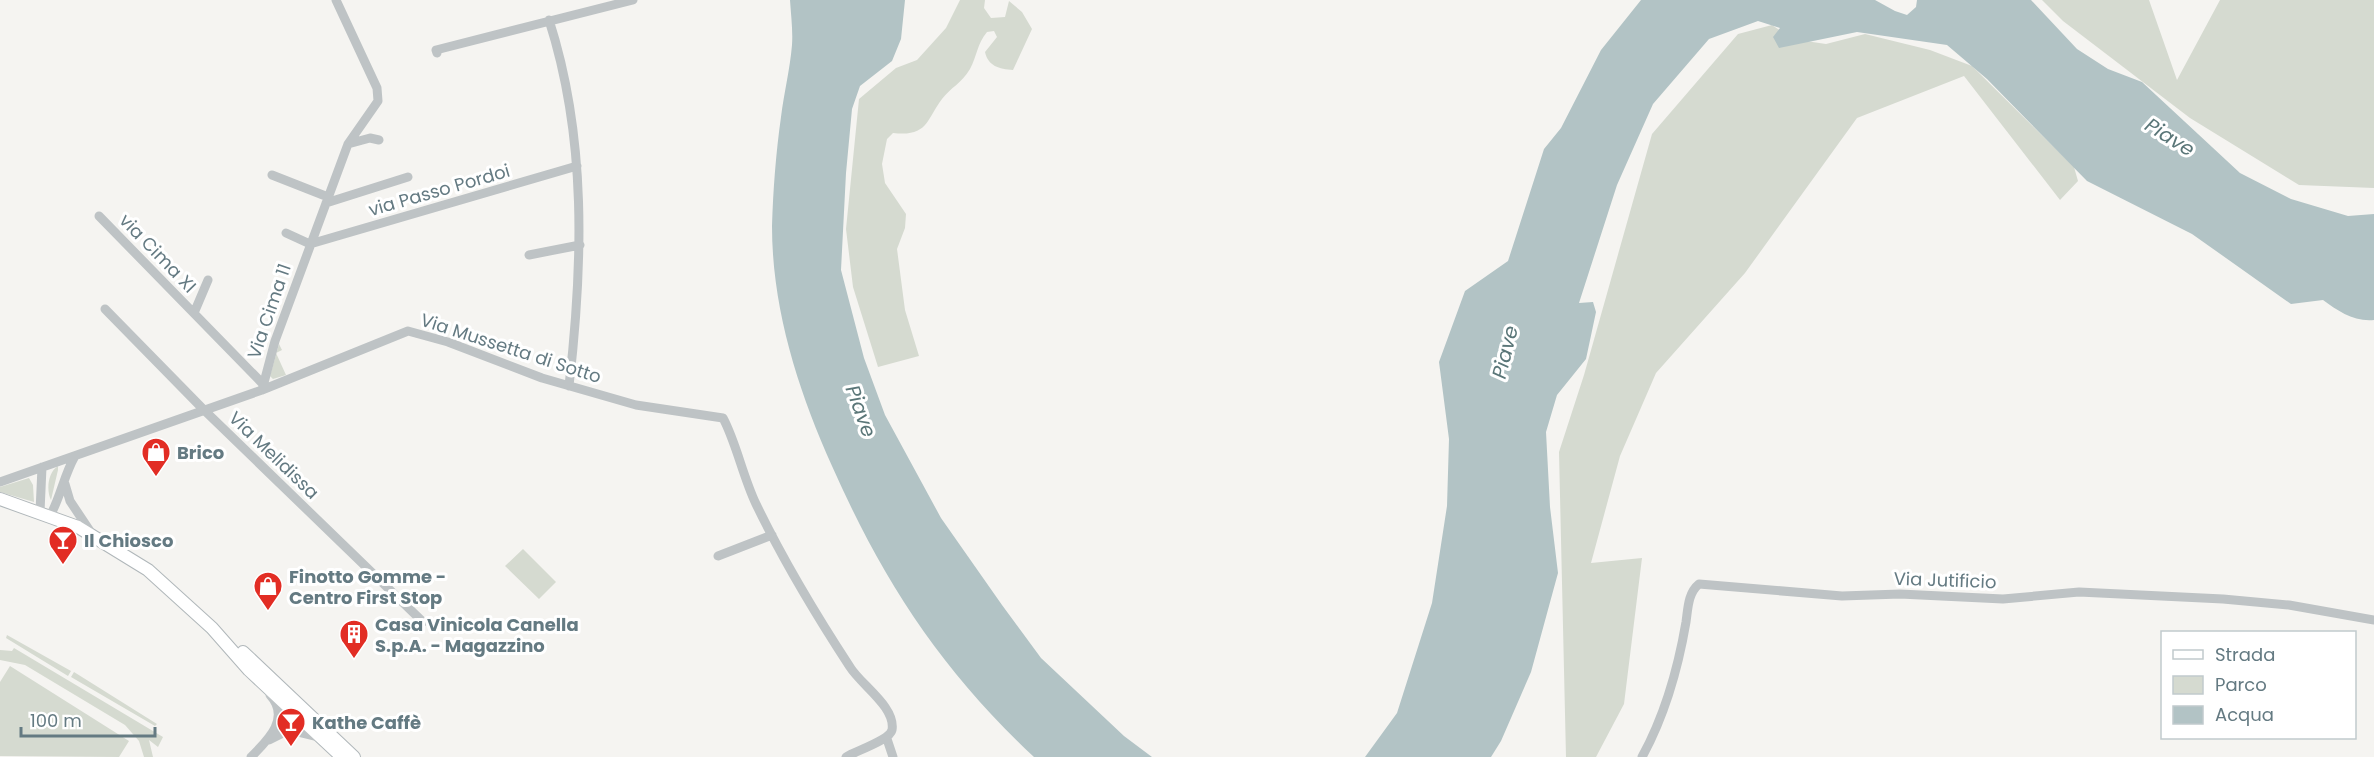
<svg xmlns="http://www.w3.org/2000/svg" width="2374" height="757" viewBox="0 0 2374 757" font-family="Poppins,sans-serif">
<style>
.green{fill:#d5dad0}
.water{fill:#b2c3c5}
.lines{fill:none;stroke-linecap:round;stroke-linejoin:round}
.secondary-casing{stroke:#b0b7ba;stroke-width:14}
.street{stroke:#bec3c5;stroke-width:9}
.secondary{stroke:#fff;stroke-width:12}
.labels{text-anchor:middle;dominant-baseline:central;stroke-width:6;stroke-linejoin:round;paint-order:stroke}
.street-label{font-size:18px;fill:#647a82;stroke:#fff}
.poi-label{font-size:18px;font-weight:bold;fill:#647a82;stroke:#fff;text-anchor:start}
.water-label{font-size:20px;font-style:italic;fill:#5a7678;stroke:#fff}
</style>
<rect width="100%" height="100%" fill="#f5f4f1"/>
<path class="green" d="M960 0H985L984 8 991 18 1005 17 1009 1 1022 12 1032 29 1013 70C999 69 988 66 985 52L997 37 994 31 987 32C977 44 977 56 970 69 962 83 950 88 942 99 926 120 928 137 893 133L887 139 882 164 885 183 906 214 905 228 897 249 905 310 919 356 878 367 853 287 846 229 859 99 896 68 917 60 946 28Z
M2042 0H2149L2177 80 2220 0H2374V188L2299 185 2190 118 2063 21Z
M1772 25 1792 39 1826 44 1865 34 1930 50 1972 66 2074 167 2078 181 2060 200 1964 76 1857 118 1745 273 1656 373 1620 456 1591 563 1642 558 1624 704 1596 757H1566L1559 452 1584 375 1652 134 1738 34Z
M279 344 282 350 276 353 286 375 273 379 270 376Z
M58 466V470L51 500C46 490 48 472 58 466Z
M29 478 33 485 34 502 0 492V487Z
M523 549 556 582 539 599 505 566Z
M7 635 71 671 68 676 6 638Z
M14 648 163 737 158 747 149 740 153 757H144L139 741 125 725 25 665 0 660V650L12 651Z
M10 666 129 741 119 757 0 756V682Z
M74 672 157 724 155 726 71 677Z"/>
<path class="water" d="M790 0H905L901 39 892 61 860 86 852 109 846 173 841 270 864 358 885 415 941 518 1002 605 1041 658 1124 736 1152 757H1034C941 670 883 581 832 466 798 390 772 309 772 226 773 190 776 152 781 117 784 93 790 69 792 45 793 31 791 15 790 0Z
M1641 0H1875L1895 11 1907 15 1916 7 1917 0H2031L2077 49 2108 69 2142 82 2240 173 2291 199 2348 216 2374 214V320C2354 322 2338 311 2323 300L2291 304 2192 234 2087 181 1987 79 1947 45 1857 32 1779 48 1773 37 1780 28 1758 21 1709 39 1653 104 1617 185 1579 303 1593 302 1596 312 1586 359 1557 395 1546 432 1550 507 1558 573 1531 672 1501 741 1491 757H1365L1397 713 1432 603 1447 506 1449 439 1439 362 1465 291 1508 261 1544 149 1561 128 1601 50Z"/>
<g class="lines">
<g class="secondary-casing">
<path id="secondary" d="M0 499 78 527 148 570 212 628 249 670 342 757
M243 652 354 757"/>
</g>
<path class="street" d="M549 20C587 138 583 264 569 386
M437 53 436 50 633 0
M348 144 370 138 379 140
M272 175 328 197
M326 203 408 177
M99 216 262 383
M286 233 310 244 577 166
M529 255 580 245
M105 309 203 409 423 622
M194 313 208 280
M262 390 275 341 348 144 378 101 377 88 336 0
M0 482 262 390 408 331 448 342 542 378 636 405 723 418C736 442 743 477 756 504 783 560 816 615 850 667 861 685 896 707 892 730 890 740 856 751 846 757
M65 484 70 501 90 531
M40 512 42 467
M50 516C61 496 64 475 75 456
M718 556 772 535
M277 726 302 714
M887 739 893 757
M269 740 289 730 318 737
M251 757C268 740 291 718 270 695
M1642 757C1665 715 1678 669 1686 622 1688 608 1688 593 1699 584L1842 596 1900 594 2003 599 2079 592 2223 599 2289 605 2374 620"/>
<use href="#secondary" class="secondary"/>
</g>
<defs>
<g id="shop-pin" transform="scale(1.5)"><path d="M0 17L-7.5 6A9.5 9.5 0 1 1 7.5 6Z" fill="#e22d24" stroke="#fff"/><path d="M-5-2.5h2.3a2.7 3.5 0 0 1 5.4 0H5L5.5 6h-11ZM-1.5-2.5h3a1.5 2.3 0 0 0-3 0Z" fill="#fff"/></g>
<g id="bar-pin" transform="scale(1.5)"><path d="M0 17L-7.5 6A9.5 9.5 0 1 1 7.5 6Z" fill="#e22d24" stroke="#fff"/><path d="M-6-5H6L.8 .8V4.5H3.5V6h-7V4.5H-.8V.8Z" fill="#fff"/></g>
<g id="building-pin" transform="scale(1.5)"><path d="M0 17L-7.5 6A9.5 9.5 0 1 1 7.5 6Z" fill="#e22d24" stroke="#fff"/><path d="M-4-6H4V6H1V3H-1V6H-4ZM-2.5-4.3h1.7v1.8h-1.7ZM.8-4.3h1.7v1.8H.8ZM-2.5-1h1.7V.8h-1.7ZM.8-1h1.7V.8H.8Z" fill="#fff"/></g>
</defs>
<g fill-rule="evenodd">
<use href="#shop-pin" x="156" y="452"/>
<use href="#bar-pin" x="63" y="540"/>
<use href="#shop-pin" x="268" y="586"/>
<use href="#building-pin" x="354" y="634"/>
<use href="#bar-pin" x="291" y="722"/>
</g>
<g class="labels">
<g class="street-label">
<text transform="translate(439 190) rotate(-16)">via Passo Pordoi</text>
<text transform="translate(158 253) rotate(46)">via Cima XI</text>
<text transform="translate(269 311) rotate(-71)">Via Cima 11</text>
<text transform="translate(511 348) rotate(18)">Via Mussetta di Sotto</text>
<text transform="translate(274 455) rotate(44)">Via Melidissa</text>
<text transform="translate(1945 580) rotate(2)">Via Jutificio</text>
</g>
<g class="poi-label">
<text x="177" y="452">Brico</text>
<text x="84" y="540">Il Chiosco</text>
<text x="289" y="576">Finotto Gomme -<tspan x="289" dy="21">Centro First Stop</tspan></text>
<text x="375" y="624">Casa Vinicola Canella<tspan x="375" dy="21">S.p.A. - Magazzino</tspan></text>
<text x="312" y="722">Kathe Caffè</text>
</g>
<g class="water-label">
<text transform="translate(2170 137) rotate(32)">Piave</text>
<text transform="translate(1505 352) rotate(-76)">Piave</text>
<text transform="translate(861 411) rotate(70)">Piave</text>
</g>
</g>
<rect x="2161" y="631" width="195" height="108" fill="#ffffff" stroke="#c1cacd" stroke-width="1.5"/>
<rect x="2173" y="650" width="30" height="9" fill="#ffffff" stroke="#c1cacd" stroke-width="1.5"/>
<text x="2215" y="661" font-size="18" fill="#647a82">Strada</text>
<rect x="2173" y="676" width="30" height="18" fill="#d5dad0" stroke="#c1cacd" stroke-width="1.5"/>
<text x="2215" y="691" font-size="18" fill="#647a82">Parco</text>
<rect x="2173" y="706" width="30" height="18" fill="#b2c3c5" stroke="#c1cacd" stroke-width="1.5"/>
<text x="2215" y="721" font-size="18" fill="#647a82">Acqua</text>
<path d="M21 727v9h134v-9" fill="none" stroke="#647a82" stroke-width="3"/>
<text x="30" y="727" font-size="18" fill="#647a82" stroke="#ffffff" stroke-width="4.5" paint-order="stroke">100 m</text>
</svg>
